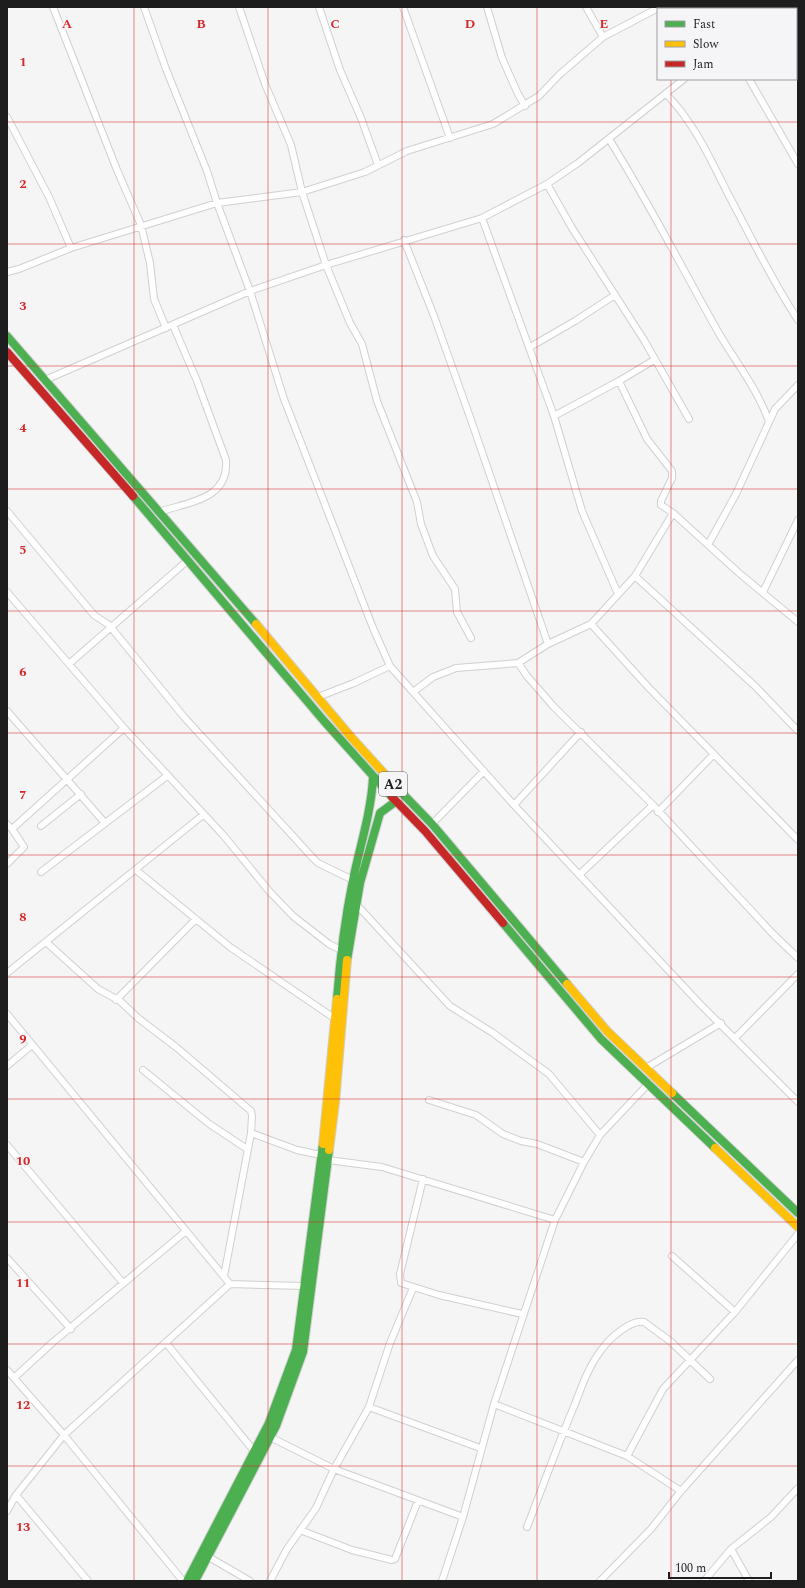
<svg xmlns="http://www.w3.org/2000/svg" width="805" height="1588" viewBox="0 0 805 1588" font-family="Spectral,serif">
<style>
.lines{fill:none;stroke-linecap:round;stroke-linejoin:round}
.street-casing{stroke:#d0d0d1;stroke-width:8}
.fast-casing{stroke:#d0d0d1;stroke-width:10}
.slow-casing{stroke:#d0d0d1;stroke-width:10}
.jam-casing{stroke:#d0d0d1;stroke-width:10}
.street{stroke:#fefefe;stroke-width:6}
.fast{stroke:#4caf50;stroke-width:8}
.slow{stroke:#ffc107;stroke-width:8}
.jam{stroke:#c62828;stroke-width:8}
.grid{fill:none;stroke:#d62828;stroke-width:1;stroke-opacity:0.55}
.labels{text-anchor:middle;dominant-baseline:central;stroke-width:3.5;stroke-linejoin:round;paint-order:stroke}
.shield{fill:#f5f4f7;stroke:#5e5e5f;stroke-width:1}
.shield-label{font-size:14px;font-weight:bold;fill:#1d1d1e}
.grid-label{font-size:13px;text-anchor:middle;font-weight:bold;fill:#d62828;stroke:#f5f4f7;stroke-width:3.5;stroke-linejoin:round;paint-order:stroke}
</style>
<rect width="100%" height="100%" fill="#f5f5f6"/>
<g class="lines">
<g class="street-casing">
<path id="street" d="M53 7 117 170 141 225 150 263 154 299 166 328
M144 7 166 69 207 171 217 203 250 291 284 399 373 628 390 666 413 692 514 805 700 1004 798 1102
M239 7 265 84 291 145 302 192 326 265 350 323 362 344 377 401 417 502 421 524 433 556 455 589 457 612 471 638
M319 7 340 70 361 118 378 165
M403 7 450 138
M487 7 502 58 518 94 525 106
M586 7 603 37
M796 31 798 35
M749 79 798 164
M666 94C693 121 710 158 727 192 750 235 771 279 798 320
M7 117 49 197 71 248
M609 139C648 201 681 266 717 330 734 360 758 389 769 422
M547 184 572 228 644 340 689 419
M482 218 554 416 582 511 618 594
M404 240 434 316 471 420 548 644
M7 272 19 269 71 248 217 203 302 192 365 172 407 151 493 124 539 96 559 75 603 37 660 7
M530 347 575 321 615 295
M45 380 250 291 326 265 482 218 547 184 578 163 684 79
M619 381 647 439 672 471V478L661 501V505L673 513 739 573 798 622
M554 416 619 381 654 360
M7 511 94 615 109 625 184 717 312 857 318 863 353 880
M159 512C188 502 229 500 226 460L197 381 173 325
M709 543 736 494 775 409 798 385
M635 576 756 687 798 731
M7 592 124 728 224 836 269 891 293 916 329 944 341 950
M763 592 798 520
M591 624 649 688 798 840
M70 663 187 561
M518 663 527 676 554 707 653 805 774 935 798 958
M413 692 433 677 456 668 518 663 548 644 591 624 635 576 673 513
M318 697 354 683 390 666
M7 711 105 823
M514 805 581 732
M658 812 713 755
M7 824 12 829 124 728
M432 824 484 771
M41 826 81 794
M7 864 24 847 12 829
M136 870 230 947 334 1018
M41 872 167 776
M580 874 653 805
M356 904 450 1006 493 1033 549 1074 600 1135
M46 942 98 989 120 1001 138 1018 176 1047 251 1111 252 1116 251 1133 224 1276
M7 973 203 815
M116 1000 195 920
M7 1014 230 1284 305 1286
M735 1038 798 974
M7 1066 32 1045
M646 1068 721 1023
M143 1070 208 1123 247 1149
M429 1100 476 1115 503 1134 521 1141 537 1144 584 1162
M251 1133 297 1150 321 1155
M7 1145 123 1283
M328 1160 382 1167 555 1220
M423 1179 400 1274 401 1283 439 1295 522 1314
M672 1256 735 1312
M7 1258 71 1329
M166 1343 254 1451
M7 1370 64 1435 183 1581
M14 1378 52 1343 186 1231
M494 1404 627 1456 681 1491
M369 1407 480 1448
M270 1437 334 1469 463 1517
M627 1456 663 1389 735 1312 798 1234
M16 1495 88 1581
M7 1511 16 1495 64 1435 230 1284
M527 1527C543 1486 558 1444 575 1404 582 1385 590 1364 602 1349 610 1338 631 1319 644 1322L670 1341 710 1379
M300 1530 352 1550 392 1560 395 1559 418 1501
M731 1549 749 1581
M207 1556 250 1581
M270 1581 287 1549 316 1508 334 1469 369 1407 390 1343 413 1288
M442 1581 463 1517 494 1404 555 1220 584 1162 600 1135 649 1083
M600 1581 651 1529 681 1491 798 1360
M704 1581 731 1549 771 1517 798 1488"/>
</g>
<g class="fast-casing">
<path id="fast" d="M7 336 256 624
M133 496 324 721 392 797
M400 791 432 824 567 984
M503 923 601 1039 715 1148
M347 960 360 883 380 813 395 802
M337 999C340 959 345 919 353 880 360 846 371 813 373 778
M672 1093 798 1213
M187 1581 269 1423 296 1350 323 1144
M195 1581 276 1426 303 1352 329 1150"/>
</g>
<g class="slow-casing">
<path id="slow" d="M256 624 351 737 400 791
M567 984 607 1031 672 1093
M323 1144 337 999
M715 1148 798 1227
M329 1150 335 1103 347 960"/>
</g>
<g class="jam-casing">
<path id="jam" d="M7 352 133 496
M392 797 425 831 503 923"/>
</g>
<use href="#street" class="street"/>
<use href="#fast" class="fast"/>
<use href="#slow" class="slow"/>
<use href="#jam" class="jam"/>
</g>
<path class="grid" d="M134 7V1581M268 7V1581M402 7V1581M537 7V1581M671 7V9M671 79V1581M7 122H798M7 244H798M7 366H798M7 489H798M7 611H798M7 733H798M7 855H798M7 977H798M7 1099H798M7 1222H798M7 1344H798M7 1466H798"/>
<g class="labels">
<rect class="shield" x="379" y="772" width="28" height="24" rx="3"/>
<g class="shield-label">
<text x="393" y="784">A2</text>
</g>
</g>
<g class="grid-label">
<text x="67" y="28">A</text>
<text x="201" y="28">B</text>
<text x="335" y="28">C</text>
<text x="470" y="28">D</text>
<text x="604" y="28">E</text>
<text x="23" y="66">1</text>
<text x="23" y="188">2</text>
<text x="23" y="310">3</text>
<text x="23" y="432">4</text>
<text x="23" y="554">5</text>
<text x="23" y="676">6</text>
<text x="23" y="799">7</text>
<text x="23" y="921">8</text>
<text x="23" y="1043">9</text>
<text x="23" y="1165">10</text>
<text x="23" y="1287">11</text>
<text x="23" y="1409">12</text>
<text x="23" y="1531">13</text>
</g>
<rect width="805" height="1588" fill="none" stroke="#1d1d1e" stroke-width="16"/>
<rect x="657" y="8" width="140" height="72" fill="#f5f4f7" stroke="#9f9ea0"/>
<rect x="665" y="21" width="20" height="6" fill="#4caf50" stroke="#9f9ea0"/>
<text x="693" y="28" font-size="12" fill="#1d1d1e">Fast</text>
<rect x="665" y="41" width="20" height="6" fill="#ffc107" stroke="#9f9ea0"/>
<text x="693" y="48" font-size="12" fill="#1d1d1e">Slow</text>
<rect x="665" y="61" width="20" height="6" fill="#c62828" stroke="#9f9ea0"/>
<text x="693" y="68" font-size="12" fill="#1d1d1e">Jam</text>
<path d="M669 1572v6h102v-6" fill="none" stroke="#1d1d1e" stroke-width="2"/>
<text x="675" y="1572" font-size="12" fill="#1d1d1e" stroke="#f5f4f7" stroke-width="3" paint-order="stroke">100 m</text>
</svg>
